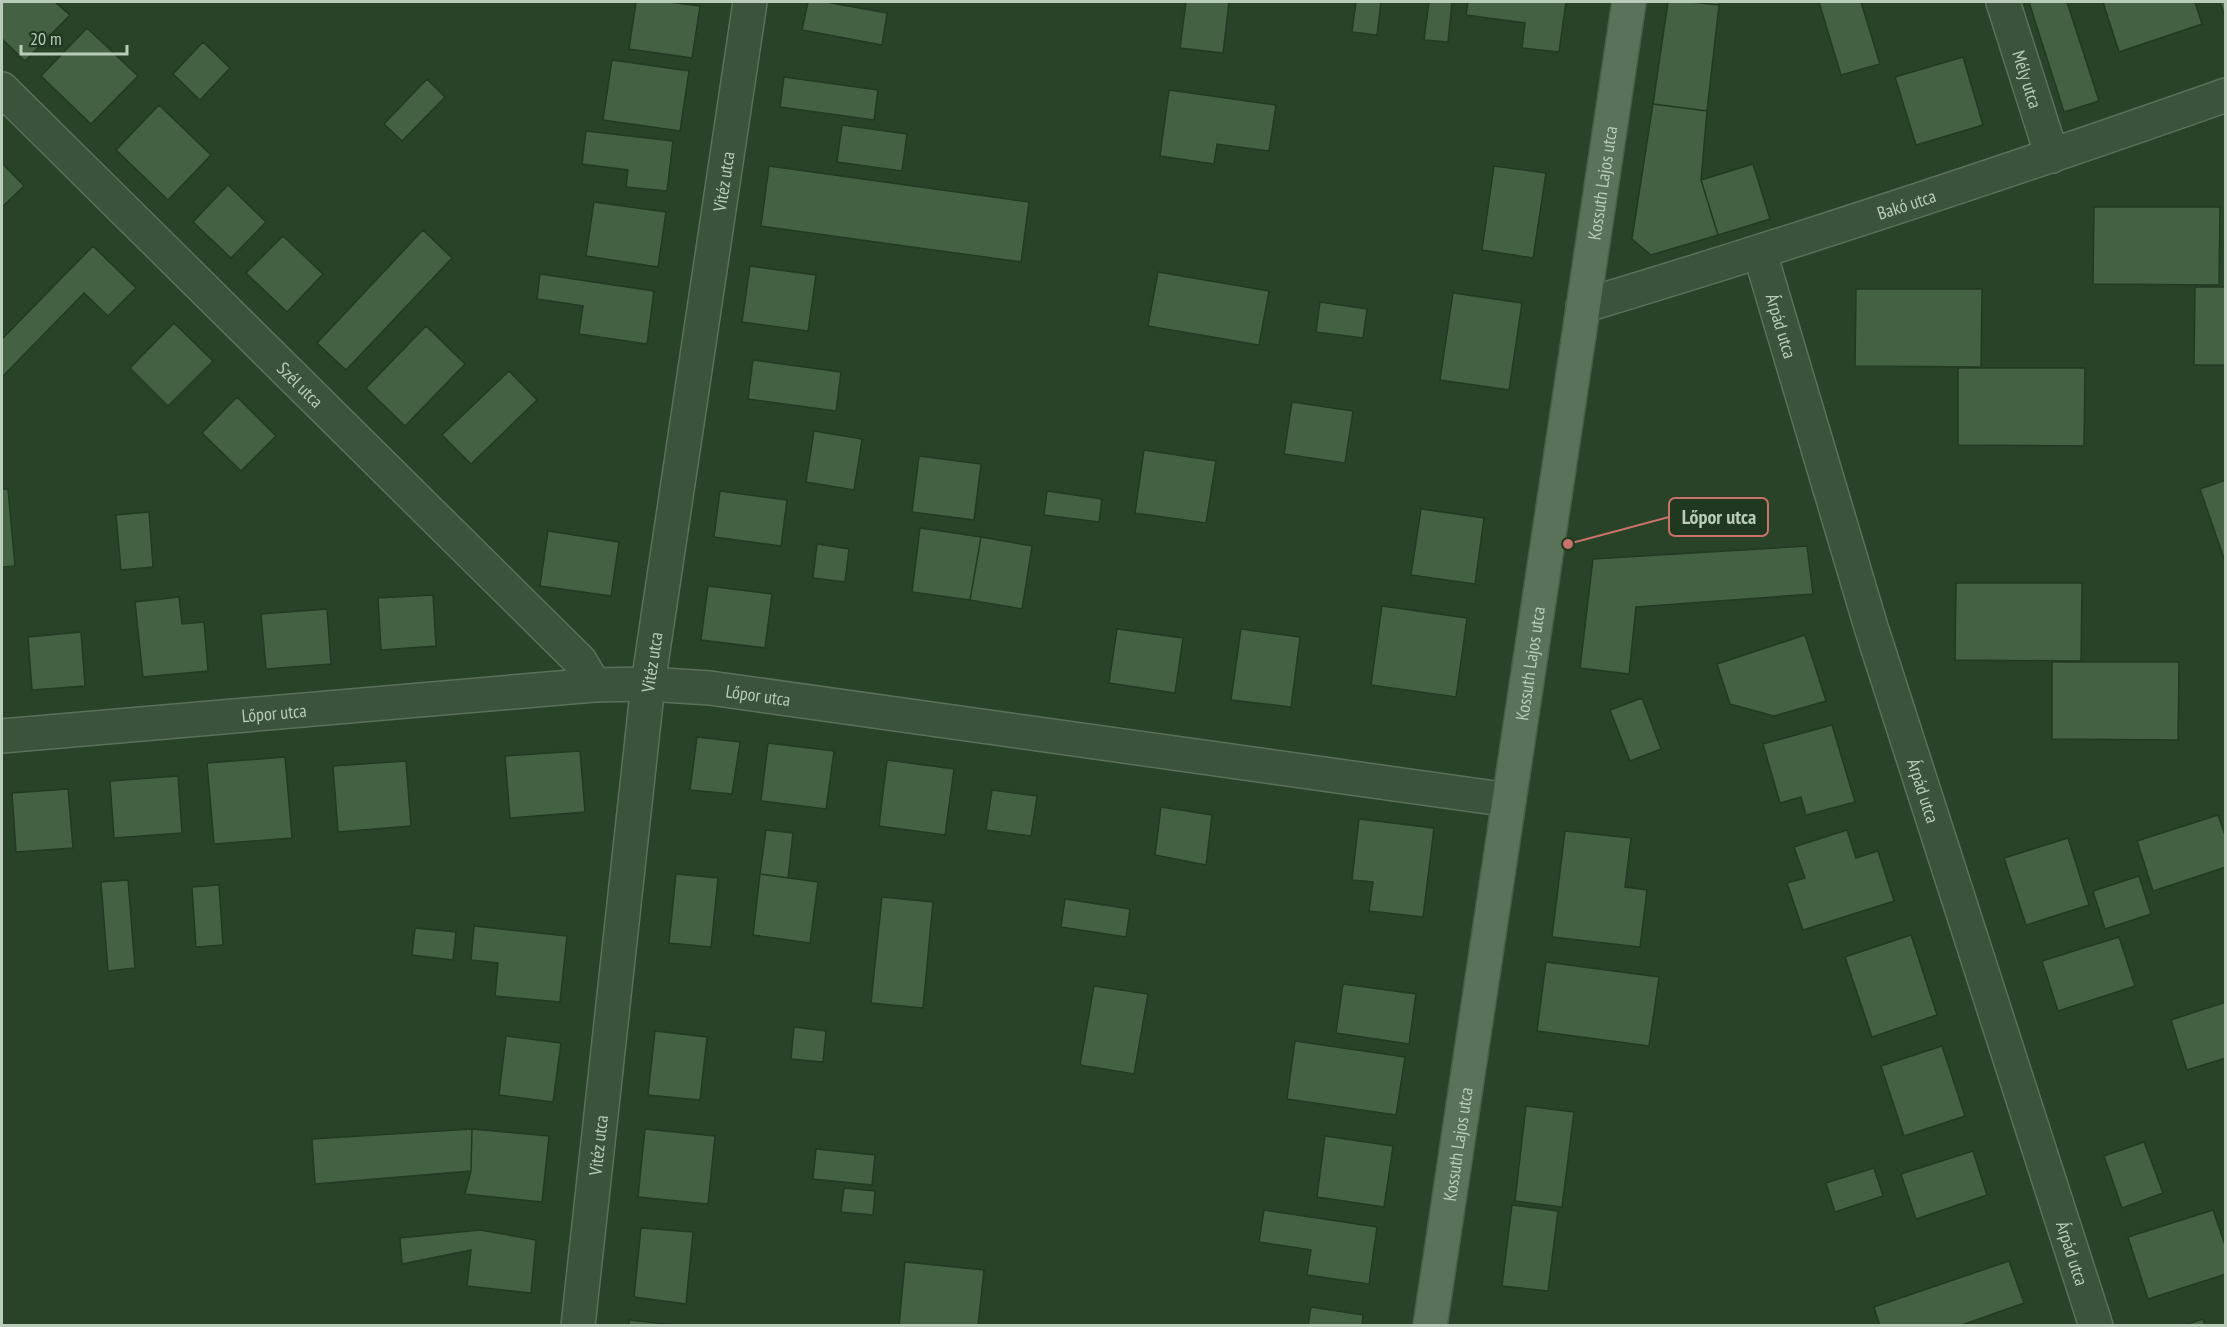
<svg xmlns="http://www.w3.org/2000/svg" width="2227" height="1327" viewBox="0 0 2227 1327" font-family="'PT Sans Narrow',sans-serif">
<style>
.building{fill:#446243;stroke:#223a22;stroke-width:1.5}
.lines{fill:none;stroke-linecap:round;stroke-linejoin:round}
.minor-casing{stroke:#5a705a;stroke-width:36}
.major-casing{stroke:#485f48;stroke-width:36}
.minor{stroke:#3c533b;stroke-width:33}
.major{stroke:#5a7259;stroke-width:33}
.labels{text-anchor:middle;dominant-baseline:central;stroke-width:6;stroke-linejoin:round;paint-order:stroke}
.street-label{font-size:18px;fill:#b9ccb9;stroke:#203820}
.leader{fill:none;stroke:#c97269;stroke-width:2}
.callout-dot{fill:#c97269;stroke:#203820;stroke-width:2}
.callout{fill:#203820;stroke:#c97269;stroke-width:2}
.callout-label{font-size:20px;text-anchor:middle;font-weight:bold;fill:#b9ccb9}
</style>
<rect width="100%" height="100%" fill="#284327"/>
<path class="building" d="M2 2H55L70 15 25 61 2 39Z
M636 2H669L700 6 692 58 629 49Z
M808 2H826L887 13 882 45 802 30Z
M1186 2H1229L1223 53 1180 48Z
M1356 2H1381L1377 35 1352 32Z
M1429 2H1452L1448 42 1424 40Z
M1468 2H1566L1559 52 1522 48 1525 23 1466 15Z
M1668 2H1691L1719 5 1707 111 1653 104Z
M1691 2H1720L1719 5Z
M1819 2H1861L1880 64 1841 75Z
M2029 2H2067L2099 101 2064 112Z
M2103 2H2195L2202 24 2119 52Z
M2220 2H2226V20Z
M87 28 138 76 91 124 41 76Z
M203 42 230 68 200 100 173 74Z
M1963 57 1983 125 1916 145 1895 77Z
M612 60 689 71 680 131 603 120Z
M784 77 878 90 874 120 780 107Z
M427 79 445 97 402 141 384 124Z
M1169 90 1276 105 1269 151 1217 144 1214 164 1160 156Z
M1653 104 1707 111 1701 180 1718 235 1651 255 1632 239Z
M159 105 211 155 168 200 116 150Z
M842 125 907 134 902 171 837 162Z
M586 131 673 141 667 191 626 187 628 170 582 164Z
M2 163 24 186 2 207Z
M1753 164 1770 219 1718 235 1701 180Z
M769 166 1029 202 1021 262 761 226Z
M1494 166 1546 173 1533 258 1482 250Z
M228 185 266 222 231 258 193 222Z
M594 202 666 212 658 267 586 256Z
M2094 207H2220L2219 285 2093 284Z
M423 230 452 258 346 370 317 343Z
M283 236 323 274 287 312 246 273Z
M93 246 136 288 108 316 84 293 2 377V339Z
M750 266 816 275 808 331 742 322Z
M1158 272 1269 291 1259 345 1148 326Z
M540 274 654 291 647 344 579 334 583 306 537 299Z
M2195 287H2226V365H2194Z
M1856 289H1982L1981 367 1855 366Z
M1453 293 1522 303 1509 390 1440 380Z
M1320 302 1367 309 1363 338 1316 332Z
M174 323 213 361 168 406 130 368Z
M426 326 465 364 405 426 366 388Z
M753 360 841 372 836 411 748 399Z
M1958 368H2085L2084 446 1958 445Z
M509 371 537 400 471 464 442 435Z
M237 397 276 436 241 471 202 433Z
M1292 402 1353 411 1345 463 1284 454Z
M814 431 862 439 854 490 806 482Z
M1144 450 1216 461 1206 523 1135 513Z
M919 456 981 464 974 520 912 512Z
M2226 480V564L2200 489Z
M2 489H8L15 566 2 567Z
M720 491 787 500 781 546 714 537Z
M1047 491 1102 499 1099 522 1044 515Z
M1421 509 1484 518 1475 584 1411 575Z
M149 512 153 567 121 570 116 515Z
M920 528 981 537 970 600 912 592Z
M548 531 619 542 611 596 540 586Z
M981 537 1032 546 1022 609 970 600Z
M817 544 849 549 845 582 813 578Z
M1807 546 1813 594 1636 607 1629 674 1580 668 1593 559Z
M1956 583H2082L2081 661 1955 660Z
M708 586 772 594 765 648 701 640Z
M433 595 436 646 381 650 378 598Z
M179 597 182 624 204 622 208 671 143 677 135 602Z
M1382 606 1467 618 1456 697 1371 685Z
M327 609 331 664 266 669 261 614Z
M1117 629 1183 638 1175 693 1109 683Z
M1241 629 1300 637 1291 707 1231 700Z
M81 632 85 686 32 690 28 637Z
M1805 635 1826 701 1774 716 1730 704 1717 664Z
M2052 662H2179L2178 740 2052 739Z
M1642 698 1661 749 1630 761 1610 710Z
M1832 725 1855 802 1806 815 1801 797 1780 803 1763 744Z
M697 737 740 742 732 794 690 790Z
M768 743 834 751 826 809 761 801Z
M580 751 585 812 510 818 505 756Z
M285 757 292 838 214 844 207 763Z
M887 760 954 769 945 835 879 826Z
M406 761 411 826 338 832 333 766Z
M178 776 182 833 114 838 110 781Z
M68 789 73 848 16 852 12 793Z
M992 790 1037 796 1031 836 986 830Z
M1161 807 1212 815 1206 865 1155 855Z
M2218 815 2226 838V867L2153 891 2137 841Z
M1359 819 1434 828 1423 917 1369 911 1373 882 1352 880Z
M766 830 793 833 788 878 760 874Z
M1847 830 1856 858 1878 851 1894 901 1803 930 1787 883 1805 878 1794 847Z
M1565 831 1631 838 1625 887 1647 890 1640 947 1552 937Z
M2068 838 2089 905 2026 925 2004 858Z
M676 874 718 878 711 947 669 943Z
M760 874 818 882 810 943 753 935Z
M2139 876 2151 914 2105 929 2093 891Z
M128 880 135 968 108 971 101 882Z
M219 885 223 945 196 947 192 887Z
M882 897 933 902 923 1008 871 1003Z
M1065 899 1130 909 1126 937 1061 927Z
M474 926 567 936 560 1002 495 996 498 963 471 960Z
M415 928 456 932 453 960 412 955Z
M1911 935 1937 1015 1872 1037 1845 957Z
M2119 937 2135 986 2058 1011 2042 961Z
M1546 962 1659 977 1649 1046 1537 1031Z
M1343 984 1416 994 1409 1044 1336 1033Z
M1094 986 1148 994 1134 1074 1080 1065Z
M2226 1002V1058L2187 1070 2171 1020Z
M794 1027 826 1031 823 1062 791 1059Z
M655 1031 707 1037 700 1100 648 1095Z
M506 1036 561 1043 553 1102 499 1095Z
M1295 1041 1405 1057 1396 1115 1287 1099Z
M1942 1046 1965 1116 1904 1136 1881 1066Z
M1526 1106 1574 1112 1562 1207 1515 1201Z
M472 1129 549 1136 542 1202 465 1194 471 1171Z
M472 1129 471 1171 315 1184 312 1139Z
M645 1129 715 1136 708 1204 638 1197Z
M1325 1136 1393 1146 1384 1207 1317 1197Z
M2144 1142 2163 1193 2122 1208 2104 1156Z
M816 1149 875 1155 872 1185 813 1179Z
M1973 1151 1987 1195 1916 1219 1901 1174Z
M1874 1168 1883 1196 1835 1212 1826 1183Z
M844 1188 875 1191 873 1215 841 1212Z
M1512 1205 1558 1211 1548 1291 1502 1286Z
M1264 1210 1377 1227 1369 1284 1307 1275 1311 1250 1259 1242Z
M2213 1210 2226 1248V1274L2148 1299 2128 1237Z
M641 1228 693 1232 686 1304 634 1297Z
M480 1230 536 1240 531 1293 467 1286 471 1250 402 1264 400 1238Z
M2009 1261 2024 1303 1959 1326H1880L1874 1307Z
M905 1262 984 1270 978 1326H899Z
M1311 1307 1363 1315 1362 1326H1308Z
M2203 1319 2205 1326H2182Z
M629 1320 685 1326H629Z"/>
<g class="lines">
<g class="minor-casing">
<g id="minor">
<path id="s1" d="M2003 2 2052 156"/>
<path id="s2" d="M2 89 580 661 594 685"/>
<path id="s3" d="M1760 253 1871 627 2096 1326"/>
<path id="s4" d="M1583 306C1799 241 2013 170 2226 95"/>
<path id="s5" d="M2 736 594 685 648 684 710 688 1509 800"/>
<path id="s6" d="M578 1326 648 684 750 2"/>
</g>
</g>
<g class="major-casing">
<g id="major">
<path id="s7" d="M1430 1326 1629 2"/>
</g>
</g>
<use href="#minor" class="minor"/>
<use href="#major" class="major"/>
</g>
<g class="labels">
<g class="street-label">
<text stroke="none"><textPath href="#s1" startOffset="81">Mély utca</textPath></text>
<text stroke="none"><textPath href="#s6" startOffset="1154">Vitéz utca</textPath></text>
<text stroke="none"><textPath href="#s7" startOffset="1156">Kossuth Lajos utca</textPath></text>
<text stroke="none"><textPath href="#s4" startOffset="339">Bakó utca</textPath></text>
<text stroke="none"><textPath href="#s3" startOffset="76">Árpád utca</textPath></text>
<text stroke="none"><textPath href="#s2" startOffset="420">Szél utca</textPath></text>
<text stroke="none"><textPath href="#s6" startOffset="668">Vitéz utca</textPath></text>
<text stroke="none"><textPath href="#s7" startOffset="670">Kossuth Lajos utca</textPath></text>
<text stroke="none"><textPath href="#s5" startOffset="759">Lőpor utca</textPath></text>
<text stroke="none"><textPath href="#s5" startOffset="273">Lőpor utca</textPath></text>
<text stroke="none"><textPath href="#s3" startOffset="562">Árpád utca</textPath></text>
<text stroke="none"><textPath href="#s7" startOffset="184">Kossuth Lajos utca</textPath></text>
<text stroke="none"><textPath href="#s6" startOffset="182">Vitéz utca</textPath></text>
<text stroke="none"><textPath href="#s3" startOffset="1048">Árpád utca</textPath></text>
</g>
</g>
<path class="leader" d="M1568 544L1669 517"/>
<circle class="callout-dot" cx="1568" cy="544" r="6"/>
<rect class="callout" x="1669" y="498" width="99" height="38" rx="6"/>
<g class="callout-label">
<text x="1719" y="524">Lőpor utca</text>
</g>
<rect width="2227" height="1327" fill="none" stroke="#b9ccb9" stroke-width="6"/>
<path d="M21 45v9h106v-9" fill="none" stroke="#b9ccb9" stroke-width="3"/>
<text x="30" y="45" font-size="18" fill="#b9ccb9" stroke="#203820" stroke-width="4.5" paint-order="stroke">20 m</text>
</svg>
